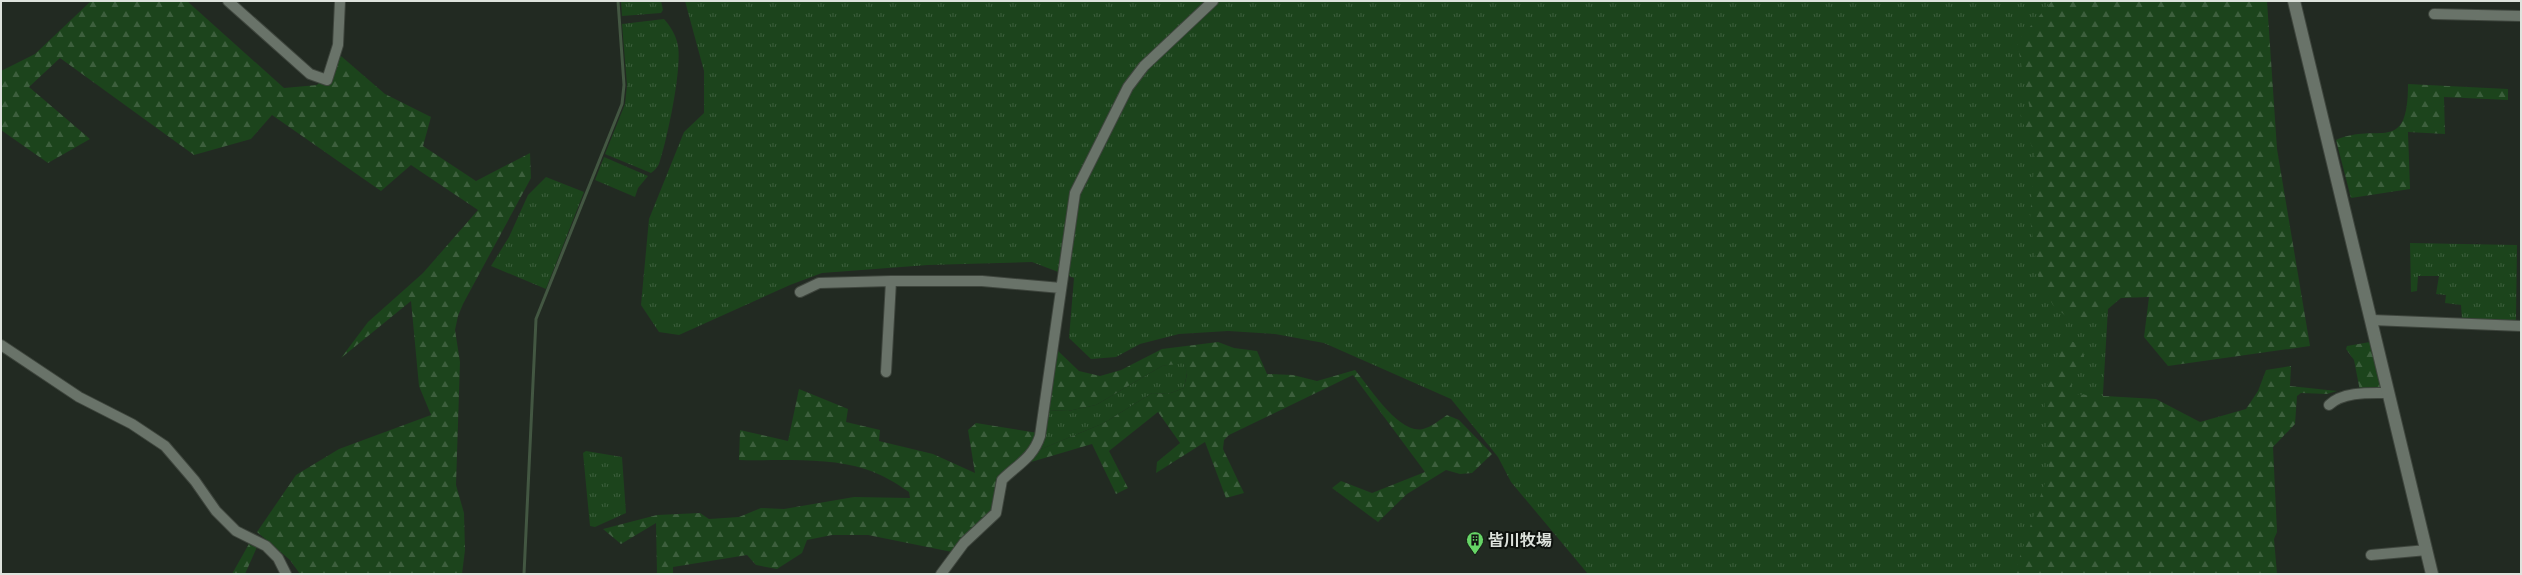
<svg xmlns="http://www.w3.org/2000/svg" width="2522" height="575" viewBox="0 0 2522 575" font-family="Jost,'Noto Sans JP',sans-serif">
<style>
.grass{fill:url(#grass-tufts)}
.forest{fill:url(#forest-firs)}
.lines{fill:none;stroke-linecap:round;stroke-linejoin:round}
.stream{stroke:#435742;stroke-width:3}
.minor-casing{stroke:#3e453d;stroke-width:12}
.tertiary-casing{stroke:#3e453d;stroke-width:14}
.minor{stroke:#697369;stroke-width:10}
.tertiary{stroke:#697369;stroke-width:12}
.labels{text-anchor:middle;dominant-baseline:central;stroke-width:4;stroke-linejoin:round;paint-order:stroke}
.poi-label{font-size:16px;font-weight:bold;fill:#dee3dd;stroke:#0e120e;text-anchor:start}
</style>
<defs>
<pattern id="grass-tufts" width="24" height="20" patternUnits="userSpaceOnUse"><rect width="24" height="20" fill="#1c441c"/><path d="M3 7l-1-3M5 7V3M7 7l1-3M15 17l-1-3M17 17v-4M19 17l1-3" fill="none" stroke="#3d5f3d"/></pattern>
<pattern id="forest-firs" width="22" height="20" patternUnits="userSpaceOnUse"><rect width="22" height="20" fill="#1c441c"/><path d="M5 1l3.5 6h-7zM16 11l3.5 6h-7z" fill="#3d5f3d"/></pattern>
</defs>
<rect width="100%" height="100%" fill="#222a22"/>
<path class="grass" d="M621 1H661L663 10 661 13 622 16Z
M685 1H2106L2111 258 2098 478 2083 574H1588L1511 482 1498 457 1451 399 1324 343 1275 334 1228 331 1179 334 1140 344 1116 357 1091 359 1069 338 1074 278 1032 262 928 265 822 273 790 285 679 335 659 332 641 305 649 219 684 132 704 113V71Z
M664 19C671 27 676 35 678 46 682 70 667 140 659 164 657 168 654 171 651 173L605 154 625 104 627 85 622 24Z
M604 157 648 176 638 188 635 197 595 180Z
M546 177 584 192 546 289 491 266 509 237 528 195Z
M2410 243 2517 245 2516 321 2462 319 2461 305 2445 303 2446 295 2436 294 2439 276H2418L2417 291 2411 292Z
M1184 362 1187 373 1184 388 1168 394 1152 393 1104 423 1039 450 1047 410 1068 411 1096 405 1162 366Z
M586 451 622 457 626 513 595 527 590 526 583 453Z"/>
<path class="forest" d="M91 1H187L284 88 317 85 341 56 385 94 431 117 423 146 476 181 530 153 531 178 463 304 458 316 455 330 460 362 456 485 464 513 465 550 462 574H300L290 560 257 532 296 475 339 449 431 415 419 386 411 301 341 358 368 322 423 273 478 210 411 165 381 191 272 115 251 139 194 155 60 58 29 87 90 139 48 163 1 130V71L35 54Z
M2052 1H2267L2277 149 2310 346 2168 366 2144 337 2149 297 2121 298 2108 309 2083 320 2068 318 2053 305 2039 282 2030 218 2035 155 2020 114 2030 110 2017 42Z
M2408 84 2508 89V100L2444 97 2445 134 2408 132 2410 189 2351 198 2336 140C2378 121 2408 157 2408 84Z
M2067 339 2082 346 2085 363 2073 371 2071 394 2156 399 2200 422 2246 409 2258 391 2266 370 2291 366 2290 386 2337 391 2327 394 2301 393 2297 396 2295 424 2273 447 2277 532 2274 539 2277 574H2014L2049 471 2044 393 2055 367 2060 345Z
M1218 342 1234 348 1257 351 1267 374 1293 375 1317 381 1355 370C1369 386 1399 435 1423 429 1431 427 1440 420 1447 415L1459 420 1492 454 1472 473 1460 474 1446 470 1407 494 1378 522 1332 488 1341 481 1372 493 1425 472 1353 375 1229 435 1224 440 1223 449 1244 493 1226 498 1205 442 1156 473 1157 462 1180 443 1158 412 1109 451 1128 488 1116 494 1092 444 1031 462 1039 450 1104 423 1152 393 1168 394 1184 388 1187 374 1184 363 1162 366 1096 405 1068 411 1047 410 1056 349 1079 371 1100 376 1121 370 1162 349Z
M2370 342 2381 387 2379 389 2360 391 2354 360 2346 349 2347 346Z
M799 389 848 409 846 422 880 430 879 441 933 454 975 473 968 430 976 423 1038 433 1032 446 998 480 996 506 952 552 868 535H832L807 540 802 553 777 569 756 565 747 555 673 567V574H657L656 523 621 544 603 529 657 515 700 513 709 519 739 517 761 508 784 509 854 497 910 498 909 492C896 483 881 474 865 469 828 457 778 461 739 460L740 430 788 441Z
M250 542 257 547 245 574H232Z"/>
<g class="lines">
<path class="stream" d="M524 574 536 319 622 104 624 85 618 1"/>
<g class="minor-casing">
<path id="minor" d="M228 1 310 74 327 80 338 45 340 1
M2434 14 2521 16
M800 292 819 283 891 281H982L1061 288
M2372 320 2521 326
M1 345 79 397 132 424 165 446 195 481 216 511 236 531 266 546 278 558 286 574
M886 372 891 281
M2329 405C2343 391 2371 393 2389 393
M2371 555 2427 550
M941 574 964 543 996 513 1002 480C1017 465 1033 458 1040 436L1075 193 1128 87 1144 66 1213 1"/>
</g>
<g class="tertiary-casing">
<path id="tertiary" d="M2294 1 2432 574"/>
</g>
<use href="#minor" class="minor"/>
<use href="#tertiary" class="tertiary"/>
</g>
<defs>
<g id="building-pin" transform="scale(0.9)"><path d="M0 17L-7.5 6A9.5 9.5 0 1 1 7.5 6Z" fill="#66d466" stroke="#0e120e"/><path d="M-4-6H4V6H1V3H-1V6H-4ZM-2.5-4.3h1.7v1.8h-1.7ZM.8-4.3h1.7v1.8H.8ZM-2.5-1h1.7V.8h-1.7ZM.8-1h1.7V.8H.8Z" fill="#111"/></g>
</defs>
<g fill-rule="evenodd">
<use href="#building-pin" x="1475" y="540"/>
</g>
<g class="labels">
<g class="poi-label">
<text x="1488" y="540">皆川牧場</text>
</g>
</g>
<rect width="2522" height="575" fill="none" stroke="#dee3dd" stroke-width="4"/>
</svg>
